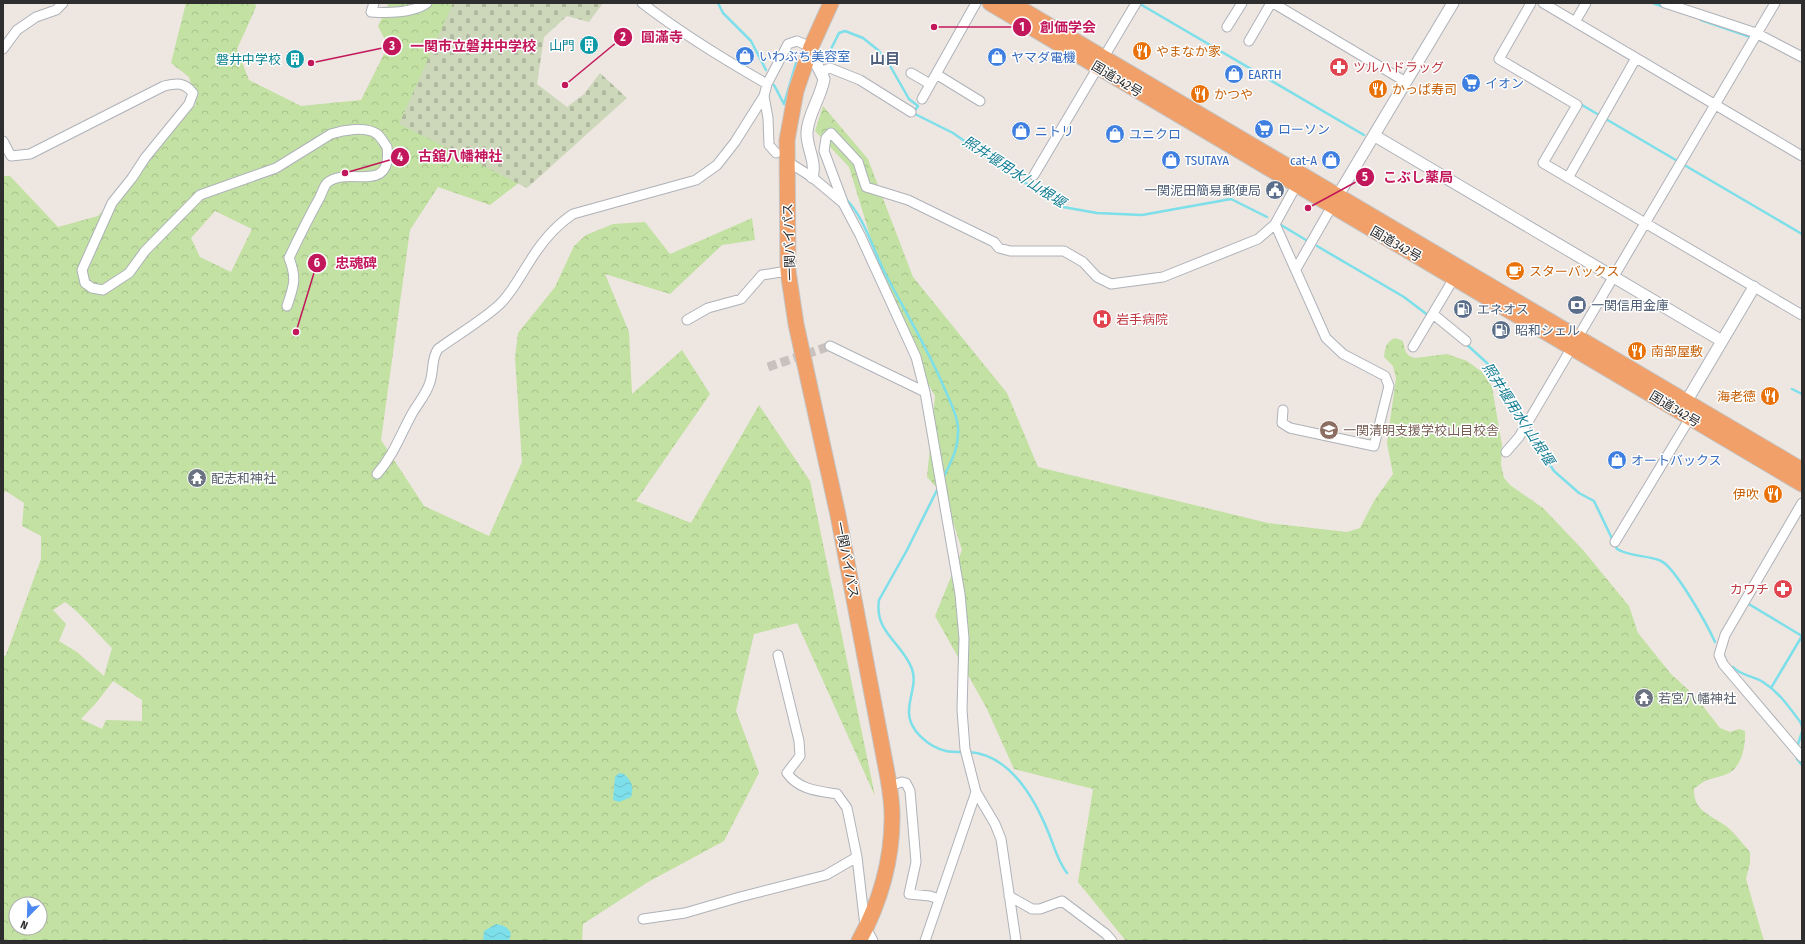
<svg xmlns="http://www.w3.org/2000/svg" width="1805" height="944" viewBox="0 0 1805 944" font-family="'Fira Sans Condensed','Noto Sans JP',sans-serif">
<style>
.forest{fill:url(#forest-crowns);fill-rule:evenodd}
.cemetery{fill:url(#cemetery-stones)}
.water{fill:url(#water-waves)}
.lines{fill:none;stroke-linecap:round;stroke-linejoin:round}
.stream{stroke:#7cdfe9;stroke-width:2.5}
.minor-tunnel{stroke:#c8c1bd;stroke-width:9;stroke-dasharray:9 4.5;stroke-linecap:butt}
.minor-casing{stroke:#aeb2b9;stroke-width:11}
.tertiary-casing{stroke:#aeb2b9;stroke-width:13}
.trunk-casing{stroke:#c4c4c4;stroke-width:17}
.minor{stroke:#fff;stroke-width:9}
.tertiary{stroke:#fff;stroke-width:11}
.trunk{stroke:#f0a068;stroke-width:15}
.labels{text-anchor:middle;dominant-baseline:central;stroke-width:3;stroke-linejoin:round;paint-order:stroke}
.culture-label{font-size:13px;fill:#0d838f;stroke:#fff;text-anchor:end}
.food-label{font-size:13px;fill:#c56008;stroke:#fff;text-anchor:start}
.shop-label{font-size:13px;fill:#366cbe;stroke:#fff;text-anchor:start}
.health-label{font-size:13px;fill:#be3a42;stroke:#fff;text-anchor:start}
.street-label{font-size:13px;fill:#2e2e2e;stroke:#fff}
.service-label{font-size:13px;fill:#4e5e75;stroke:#fff;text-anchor:start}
.education-label{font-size:13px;fill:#785e54;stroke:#fff;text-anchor:start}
.worship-label{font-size:13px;fill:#5b616d;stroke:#fff;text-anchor:start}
.water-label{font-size:14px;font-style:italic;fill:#167e93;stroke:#fff}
.quarter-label{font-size:15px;font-weight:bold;fill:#50607d;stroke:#fff}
.leader{fill:none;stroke:#c2185b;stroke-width:1.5}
.callout-dot{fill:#c2185b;stroke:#fff;stroke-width:1.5}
.mark-label{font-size:12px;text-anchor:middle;font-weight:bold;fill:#fff}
.callout-label{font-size:14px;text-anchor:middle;font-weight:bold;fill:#c2185b;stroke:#fff;stroke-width:3;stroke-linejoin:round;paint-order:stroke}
</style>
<defs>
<pattern id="forest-crowns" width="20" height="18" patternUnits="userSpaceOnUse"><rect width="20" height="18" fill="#c2e1a2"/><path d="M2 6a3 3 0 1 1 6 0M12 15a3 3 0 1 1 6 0" fill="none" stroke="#a7c18c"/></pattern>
<pattern id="cemetery-stones" width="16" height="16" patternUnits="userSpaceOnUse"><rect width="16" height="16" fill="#cdd7ba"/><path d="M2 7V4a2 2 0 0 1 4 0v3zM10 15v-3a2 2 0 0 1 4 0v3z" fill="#b0b9a0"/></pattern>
<pattern id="water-waves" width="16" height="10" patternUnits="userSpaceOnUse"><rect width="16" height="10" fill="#7cdfe9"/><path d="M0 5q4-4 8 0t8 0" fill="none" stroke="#6cc0c8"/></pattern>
</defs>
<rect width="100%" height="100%" fill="#eee6e1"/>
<path class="forest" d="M186 3H255L256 7 237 49 249 80 301 106 361 100 388 46 378 26 389 3H512L523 81 594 125 490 205 438 187 410 230 381 440 424 506 489 536 522 462 515 358 518 333 555 287 574 246 586 235 613 224 645 222 670 254 752 218 755 240 722 245 670 294 605 274 629 332 632 394 682 350 710 394 636 501 691 523 759 405 810 481 875 796 797 623 754 634 736 711 759 773 724 841 648 882 583 924 582 941H3V657L6 655 41 559V536L22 526 24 503 6 491 3 494V176H10L58 227 98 216 196 104 189 77 171 63ZM215 211 252 229 231 272 200 257 191 238ZM65 602C83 615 96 633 112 648L104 676 77 652 59 641 66 624 53 610ZM113 681 142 700V721L106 720 102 729 81 719 97 702ZM16 904H40V928H16Z
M823 106 868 159 913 277 1007 393 1038 467 1268 523 1347 532 1360 528 1374 501 1393 474 1387 443 1396 378 1393 366 1384 357C1385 347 1386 342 1395 338L1403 341C1405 350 1405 356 1415 358L1447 354 1467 361 1482 372 1492 387 1502 445 1501 465 1504 478 1510 485 1543 508 1583 550 1629 606 1638 633 1671 674 1695 696 1720 728 1730 732 1739 729 1745 731C1746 744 1742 768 1727 774 1712 780 1707 777 1694 789 1693 811 1711 815 1726 826 1735 833 1742 843 1750 852V863L1746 879 1764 941H1126L1078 882 1093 789 1014 769 987 709 935 616 962 550 945 497 927 477 935 396 901 337 849 167 815 131Z"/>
<path class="cemetery" d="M453 3H603L589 22 567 16 544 37 537 84 567 107 584 94 600 73 627 98 527 188 399 124Z"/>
<path class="water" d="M619 773 624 774C632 782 634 786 631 797L619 802 613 800 615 777Z
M496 924C504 925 507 927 511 933L509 941H483L484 931Z"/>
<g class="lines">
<path class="stream" d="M718 3 723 13 751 41 766 70
M1653 3 1664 7
M1140 4 1364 135
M1701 20 1762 41
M825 61 839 33 845 31 863 38 878 50 889 64 909 99 918 106 913 113 953 133 1010 173 1063 207 1097 213 1142 215 1231 199 1267 217
M774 85 784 104
M784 104 796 63
M1582 105 1802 234
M846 199C865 219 872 247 884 271 905 312 929 350 946 392 951 403 957 415 958 427 959 448 952 460 943 478
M1281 225 1306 240
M1317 246 1404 297 1429 316
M1465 343 1487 363 1523 424
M1792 389 1802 394
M1527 430 1554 471 1579 493 1594 501 1617 549C1630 557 1648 555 1661 561 1675 567 1708 626 1715 642
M939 486 907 550 879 600C874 633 903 643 912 669 917 683 909 697 909 711 908 730 929 747 946 751 951 752 958 752 964 752
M1747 603 1802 636
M1733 667C1741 676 1754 676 1763 682 1780 693 1789 707 1801 723L1802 727
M1771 688 1802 636
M1797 747 1802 732
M969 752C1011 755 1035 799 1049 834 1054 846 1058 862 1067 873
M1797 759 1802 765"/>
<path class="minor-tunnel" d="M768 367 830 346"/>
<g class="minor-casing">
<path id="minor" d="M374 3 371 12C386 13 414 13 427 3
M642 3C681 33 725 60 767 84
M1273 3 1406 82
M1531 3 1499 59 1577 105 1543 163 1802 315
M1543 3 1802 156
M1665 3 1756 33 1802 57
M1575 22 1586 3
M1227 27 1242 3
M1249 41 1271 3
M3 49 17 30 36 17 56 10 63 3
M820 72 830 68 860 80 911 112
M911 73 930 84
M936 74 980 101
M764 96 768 118 769 145 776 153
M922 99 976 3
M3 141 11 156 30 154 164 86C177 83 184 82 193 93L189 104 145 158 132 178 112 203 82 270 85 283 92 288 103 290 129 273 145 251 200 195 276 168 331 134C343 130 366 126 377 134 381 137 384 143 387 147 393 196 348 165 327 183 324 186 322 193 320 197 309 217 299 237 289 258 297 278 294 286 287 306
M793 165 812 177 843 203 860 235 916 357 925 392 960 594 964 638 962 710 965 749 976 792 995 824 1001 839 1016 941
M1034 175 1136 3
M1568 178 1636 58
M843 202 824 151 826 138 831 133 858 162 866 187 908 200 994 242 999 248 1010 251H1064L1083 262 1097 277 1111 284 1163 277 1258 239 1275 224
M1296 269 1332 206
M1433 314 1466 341
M687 320 708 308 741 299 762 275 788 271
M830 346 925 392
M1413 347 1454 278
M1283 410 1282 423 1290 428 1374 446 1389 386 1385 376 1343 354 1326 338 1275 224 1296 186
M1506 452 1519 437 1775 3
M377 474C394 455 401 433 413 412 419 402 427 393 430 382 434 370 431 359 438 349 457 335 483 320 500 304 513 291 520 276 530 261 541 243 555 226 573 214L696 180 717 165 735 142 764 96 767 84 788 44 797 41 811 47
M1802 503 1725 635 1719 655 1723 664 1802 757
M1615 542 1690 418
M778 655 799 741 800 756 787 773C799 790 818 791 837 794L847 808 857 857 865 926
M889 786 902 782 906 783 910 791 916 862 909 894 930 896 939 899
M1009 896 1032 909H1040L1062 901 1106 934 1112 941
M643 919 685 913 740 897 826 875 857 857
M864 933 870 935 873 941
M925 941 976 792"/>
</g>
<g class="tertiary-casing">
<path id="tertiary" d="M1375 136 1722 341
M812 177C817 161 806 148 807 132 808 114 821 97 824 79L815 61
M1334 202 1453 3
M1686 402 1754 287"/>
</g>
<g class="trunk-casing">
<path id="trunk" d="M831 3 811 47 796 91 787 140 788 271 796 324 838 515 888 778C890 790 892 802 892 814 893 858 880 903 859 941
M990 3 1802 484
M1011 3 1802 470"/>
</g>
<use href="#minor" class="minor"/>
<use href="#tertiary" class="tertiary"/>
<use href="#trunk" class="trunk"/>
</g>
<defs>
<g id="building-disc" transform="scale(1)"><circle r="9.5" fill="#0f9aa8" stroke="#fff"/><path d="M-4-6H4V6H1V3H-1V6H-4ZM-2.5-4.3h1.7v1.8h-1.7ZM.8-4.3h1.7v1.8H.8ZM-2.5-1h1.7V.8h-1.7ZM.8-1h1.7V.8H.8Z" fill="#fff"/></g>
<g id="restaurant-disc" transform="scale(1)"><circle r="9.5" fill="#e8710a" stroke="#fff"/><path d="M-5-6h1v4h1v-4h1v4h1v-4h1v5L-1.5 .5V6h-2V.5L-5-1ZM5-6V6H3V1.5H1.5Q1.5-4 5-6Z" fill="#fff"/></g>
<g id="shop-disc" transform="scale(1)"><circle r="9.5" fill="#3f7fe0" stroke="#fff"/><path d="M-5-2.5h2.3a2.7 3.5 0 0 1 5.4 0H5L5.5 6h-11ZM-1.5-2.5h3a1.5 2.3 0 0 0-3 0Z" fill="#fff"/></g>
<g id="pharmacy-disc" transform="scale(1)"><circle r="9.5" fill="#e0444e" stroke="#fff"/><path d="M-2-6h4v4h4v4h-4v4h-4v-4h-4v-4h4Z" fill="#fff"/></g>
<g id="supermarket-disc" transform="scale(1)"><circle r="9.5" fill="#3f7fe0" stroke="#fff"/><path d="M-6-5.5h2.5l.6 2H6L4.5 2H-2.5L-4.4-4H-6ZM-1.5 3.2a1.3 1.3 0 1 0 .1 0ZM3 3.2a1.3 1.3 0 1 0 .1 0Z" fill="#fff"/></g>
<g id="civic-disc" transform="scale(1)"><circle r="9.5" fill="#5c6f8a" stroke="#fff"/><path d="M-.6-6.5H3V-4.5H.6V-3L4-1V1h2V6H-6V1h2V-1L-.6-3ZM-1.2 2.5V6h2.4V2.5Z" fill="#fff"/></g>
<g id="cafe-disc" transform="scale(1)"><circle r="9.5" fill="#e8710a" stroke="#fff"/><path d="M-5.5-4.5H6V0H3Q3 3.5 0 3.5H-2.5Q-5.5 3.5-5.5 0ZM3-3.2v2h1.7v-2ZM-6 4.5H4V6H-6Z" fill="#fff"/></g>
<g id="bank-disc" transform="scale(1)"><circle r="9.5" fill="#5c6f8a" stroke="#fff"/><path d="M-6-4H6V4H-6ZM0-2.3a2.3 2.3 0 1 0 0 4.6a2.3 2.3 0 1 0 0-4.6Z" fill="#fff"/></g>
<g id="fuel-disc" transform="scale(1)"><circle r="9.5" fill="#5c6f8a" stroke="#fff"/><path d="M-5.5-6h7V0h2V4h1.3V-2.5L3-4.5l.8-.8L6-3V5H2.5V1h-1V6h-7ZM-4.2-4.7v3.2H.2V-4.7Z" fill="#fff"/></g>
<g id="hospital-disc" transform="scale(1)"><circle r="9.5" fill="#e0444e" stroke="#fff"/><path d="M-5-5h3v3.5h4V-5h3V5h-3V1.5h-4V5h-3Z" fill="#fff"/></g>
<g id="school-disc" transform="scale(1)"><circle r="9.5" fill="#8d6e63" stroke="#fff"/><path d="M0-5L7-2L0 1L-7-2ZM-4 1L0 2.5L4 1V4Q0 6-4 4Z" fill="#fff"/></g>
<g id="temple-disc" transform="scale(1)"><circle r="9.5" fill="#6b7280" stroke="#fff"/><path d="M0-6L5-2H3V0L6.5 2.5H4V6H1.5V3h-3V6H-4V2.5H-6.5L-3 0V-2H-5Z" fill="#fff"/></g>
</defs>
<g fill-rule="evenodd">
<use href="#building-disc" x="589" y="45"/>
<use href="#restaurant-disc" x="1142" y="51"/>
<use href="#shop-disc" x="745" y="56"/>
<use href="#shop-disc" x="997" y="57"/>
<use href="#building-disc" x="295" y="59"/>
<use href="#pharmacy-disc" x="1339" y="67"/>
<use href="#shop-disc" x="1234" y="74"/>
<use href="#supermarket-disc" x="1471" y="83"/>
<use href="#restaurant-disc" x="1378" y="89"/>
<use href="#restaurant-disc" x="1200" y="94"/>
<use href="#supermarket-disc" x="1264" y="129"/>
<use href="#shop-disc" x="1021" y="131"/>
<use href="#shop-disc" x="1115" y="134"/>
<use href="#shop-disc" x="1171" y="160"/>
<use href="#shop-disc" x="1331" y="160"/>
<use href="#civic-disc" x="1275" y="190"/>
<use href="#cafe-disc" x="1515" y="271"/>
<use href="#bank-disc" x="1577" y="305"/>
<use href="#fuel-disc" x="1463" y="309"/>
<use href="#hospital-disc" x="1102" y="319"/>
<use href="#fuel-disc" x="1501" y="330"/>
<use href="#restaurant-disc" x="1637" y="351"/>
<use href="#restaurant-disc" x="1770" y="396"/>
<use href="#school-disc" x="1329" y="430"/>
<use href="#shop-disc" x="1617" y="460"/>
<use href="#temple-disc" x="197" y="478"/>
<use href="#restaurant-disc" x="1773" y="494"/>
<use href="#pharmacy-disc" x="1783" y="589"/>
<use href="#temple-disc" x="1644" y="698"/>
</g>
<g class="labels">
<g class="culture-label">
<text x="575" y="45">山門</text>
<text x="281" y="59">磐井中学校</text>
</g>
<g class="food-label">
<text x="1156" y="51">やまなか家</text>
<text x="1392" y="89">かっぱ寿司</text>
<text x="1214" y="94">かつや</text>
<text x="1529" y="271">スターバックス</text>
<text x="1651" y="351">南部屋敷</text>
<text x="1756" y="396" text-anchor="end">海老徳</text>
<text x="1759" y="494" text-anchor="end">伊吹</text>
</g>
<g class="shop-label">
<text x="759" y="56">いわぶち美容室</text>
<text x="1011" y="57">ヤマダ電機</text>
<text x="1248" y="74">EARTH</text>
<text x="1485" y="83">イオン</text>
<text x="1278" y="129">ローソン</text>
<text x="1035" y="131">ニトリ</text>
<text x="1129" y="134">ユニクロ</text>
<text x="1185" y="160">TSUTAYA</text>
<text x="1317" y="160" text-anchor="end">cat-A</text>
<text x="1631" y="460">オートバックス</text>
</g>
<g class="health-label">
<text x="1353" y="67">ツルハドラッグ</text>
<text x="1116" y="319">岩手病院</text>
<text x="1769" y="589" text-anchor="end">カワチ</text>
</g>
<g class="street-label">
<text transform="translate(1117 79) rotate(31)">国道342号</text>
<text transform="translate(789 242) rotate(-92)">一関バイパス</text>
<text transform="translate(1396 244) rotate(30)">国道342号</text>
<text transform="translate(1675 409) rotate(31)">国道342号</text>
<text transform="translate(847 560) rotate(79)">一関バイパス</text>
</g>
<g class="service-label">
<text x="1261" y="190" text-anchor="end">一関泥田簡易郵便局</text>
<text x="1591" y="305">一関信用金庫</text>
<text x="1477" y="309">エネオス</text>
<text x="1515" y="330">昭和シェル</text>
</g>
<g class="education-label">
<text x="1343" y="430">一関清明支援学校山目校舎</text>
</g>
<g class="worship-label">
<text x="211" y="478">配志和神社</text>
<text x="1658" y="698">若宮八幡神社</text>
</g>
<g class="water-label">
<text transform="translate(1014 172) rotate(33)">照井堰用水/山根堰</text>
<text transform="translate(1518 414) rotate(57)">照井堰用水/山根堰</text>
</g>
<g class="quarter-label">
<text x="885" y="59">山目</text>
</g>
</g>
<path class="leader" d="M934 27L1022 27M565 85L623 37M311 63L392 46M345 173L400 157M1308 208L1365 177M296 332L317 263"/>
<g class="callout-dot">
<circle cx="934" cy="27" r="4"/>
<circle cx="565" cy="85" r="4"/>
<circle cx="311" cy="63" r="4"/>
<circle cx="345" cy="173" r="4"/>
<circle cx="1308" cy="208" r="4"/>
<circle cx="296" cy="332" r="4"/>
<circle cx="1022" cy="27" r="10"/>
<circle cx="623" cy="37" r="10"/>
<circle cx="392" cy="46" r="10"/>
<circle cx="400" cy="157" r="10"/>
<circle cx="1365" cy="177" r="10"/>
<circle cx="317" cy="263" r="10"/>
</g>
<g class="mark-label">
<text x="1022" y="31">1</text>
<text x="623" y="41">2</text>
<text x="392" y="50">3</text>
<text x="400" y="161">4</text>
<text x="1365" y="181">5</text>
<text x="317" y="267">6</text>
</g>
<g class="callout-label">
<text x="1068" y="32">創価学会</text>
<text x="662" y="42">圓滿寺</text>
<text x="473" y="51">一関市立磐井中学校</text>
<text x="460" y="161">古舘八幡神社</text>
<text x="1418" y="182">こぶし薬局</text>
<text x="356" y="268">忠魂碑</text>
</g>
<rect width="1805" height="944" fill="none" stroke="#2e2e2e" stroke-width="8"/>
<g transform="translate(28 916) rotate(203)"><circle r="19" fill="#ffffff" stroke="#ababab"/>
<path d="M0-3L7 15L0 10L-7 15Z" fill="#4c88f0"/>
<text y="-6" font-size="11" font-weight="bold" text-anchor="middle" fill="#2e2e2e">N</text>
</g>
</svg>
